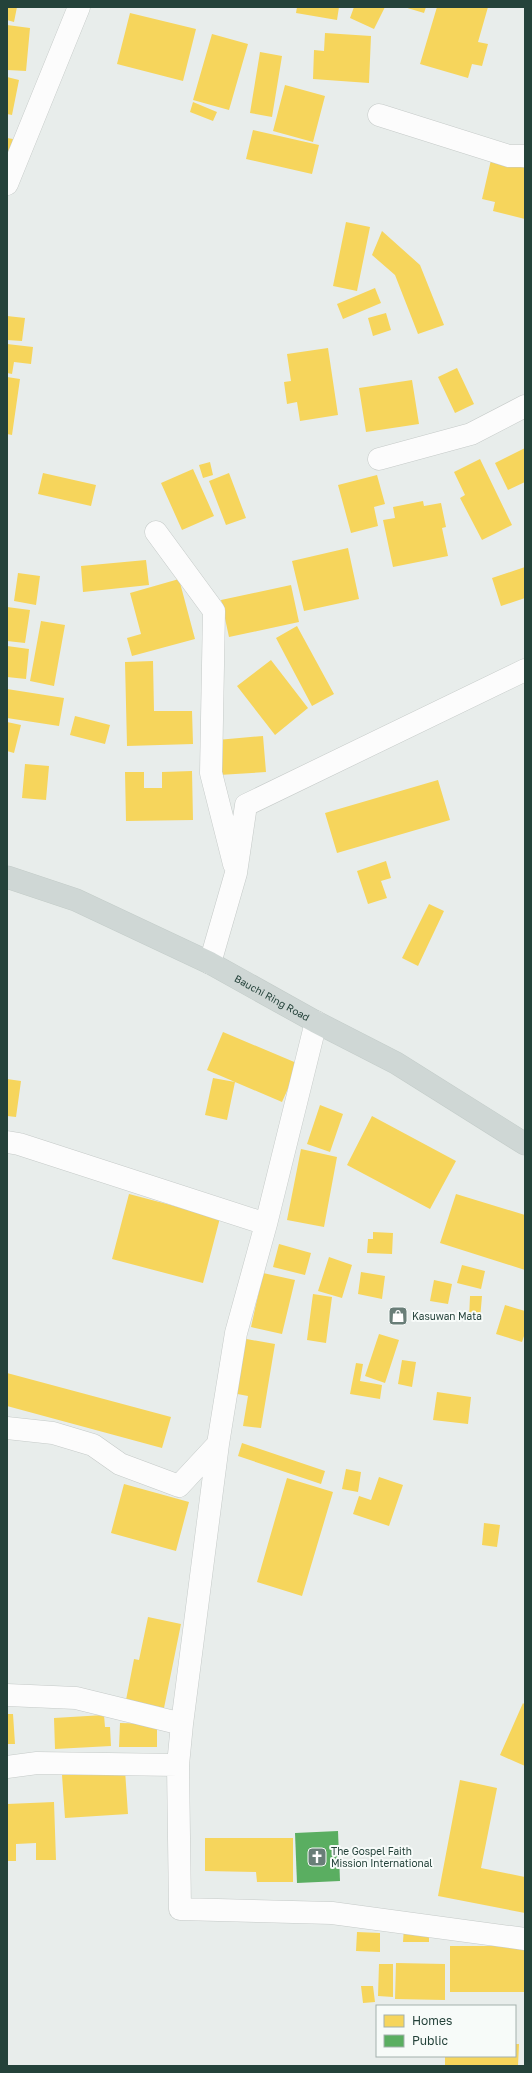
<svg xmlns="http://www.w3.org/2000/svg" width="532" height="2073" viewBox="0 0 532 2073" font-family="'Golos Text',sans-serif">
<style>
.homes{fill:#f6d55c}
.public{fill:#5aae61}
.lines{fill:none;stroke-linecap:round;stroke-linejoin:round}
.minor-casing{stroke:#c5cac8;stroke-width:23}
.major-casing{stroke:#c3ccc9;stroke-width:23}
.minor{stroke:#fcfcfc;stroke-width:22}
.major{stroke:#cfd7d5;stroke-width:22}
.labels{text-anchor:middle;dominant-baseline:central;stroke-width:4;stroke-linejoin:round;paint-order:stroke}
.street-label{font-size:10px;fill:#24423a;stroke:#f7fbf9}
.poi-label{font-size:10px;fill:#24423a;stroke:#f7fbf9;text-anchor:start}
</style>
<rect width="100%" height="100%" fill="#e8edeb"/>
<path class="homes" d="M7 7H17L14 22 7 20Z
M297 7H339L337 20 296 13Z
M354 7H385L374 29 350 18Z
M404 7H426L424 13Z
M437 7H488L478 42 488 44 482 66 472 64 468 78 420 64Z
M130 13 196 29 183 81 117 64Z
M7 25 30 28 26 71 7 70Z
M325 33 371 36 369 83 313 79 314 50 324 51Z
M212 34 248 44 229 110 193 100Z
M260 52 282 56 272 117 250 113Z
M7 77 19 80 12 115 7 114Z
M285 85 325 96 313 142 273 131Z
M193 102 217 112 213 121 190 112Z
M253 130 319 145 312 174 246 159Z
M7 138 13 139 8 162H7Z
M491 160 525 168V219L493 211 495 202 482 199Z
M346 222 370 227 357 291 333 286Z
M382 231 420 265 444 325 418 334 395 275 372 255Z
M375 288 381 303 343 319 337 304Z
M386 313 391 330 373 336 368 318Z
M7 316 25 318 22 341 7 340Z
M7 344 33 347 31 364 14 362 12 374 7 373Z
M328 348 338 415 300 421 297 402 287 404 284 382 291 381 287 354Z
M457 368 474 404 455 413 438 377Z
M7 377 20 379 12 435 7 434Z
M412 380 419 424 366 432 359 388Z
M525 448V482L508 490 495 463Z
M480 459 512 525 482 540 460 498 465 495 454 472Z
M210 462 213 475 203 478 199 465Z
M193 469 214 516 182 530 161 483Z
M43 473 96 485 91 506 38 494Z
M229 473 246 518 226 525 209 481Z
M377 475 385 504 374 507 378 526 351 533 338 485Z
M423 501 424 506 441 503 446 527 442 528 448 556 393 567 383 520 395 518 393 507Z
M348 548 359 599 304 611 292 561Z
M146 560 149 585 83 592 81 566Z
M525 567V598L501 606 492 578Z
M18 573 40 576 36 605 14 601Z
M179 579 195 639 132 656 127 638 141 634 130 593Z
M291 585 299 622 229 637 221 600Z
M7 607 30 610 25 643 7 641Z
M41 621 65 625 54 686 30 681Z
M297 626 334 694 312 706 276 638Z
M7 646 29 649 26 679 7 677Z
M271 660 308 708 275 735 237 686Z
M153 661 154 711H192L193 744 127 746 125 662Z
M7 689 64 698 59 726 7 718Z
M75 716 110 725 105 744 70 735Z
M7 722 21 725 14 753 7 751Z
M263 736 266 772 219 775 217 740Z
M25 764 49 766 46 800 22 798Z
M192 771 193 820 126 821 125 772H144V788H162V772Z
M438 780 450 820 337 853 325 813Z
M386 861 391 878 381 881 387 898 368 904 357 871Z
M429 904 444 911 418 966 402 958Z
M223 1032 299 1064 282 1102 207 1070Z
M213 1078 235 1082 227 1120 205 1115Z
M7 1079 21 1081 16 1117 7 1116Z
M320 1105 343 1114 330 1152 307 1144Z
M372 1116 456 1161 430 1209 347 1165Z
M301 1149 337 1157 324 1227 287 1220Z
M129 1194 220 1218 203 1283 112 1259Z
M456 1194 525 1215V1270L440 1243Z
M373 1232 393 1233 392 1254 367 1253 368 1239H373Z
M279 1244 311 1253 305 1275 273 1267Z
M329 1257 352 1265 342 1298 318 1291Z
M462 1265 485 1271 481 1289 457 1283Z
M361 1272 385 1276 382 1299 358 1294Z
M263 1273 295 1280 282 1334 251 1327Z
M434 1280 452 1284 448 1304 430 1301Z
M313 1294 332 1297 326 1343 307 1340Z
M470 1296H482L480 1319H469Z
M505 1305 525 1311V1333L522 1342 496 1334Z
M379 1334 399 1340 385 1383 365 1376Z
M241 1338 275 1344 261 1428 243 1426 248 1396 232 1393Z
M402 1360 416 1362 412 1387 398 1384Z
M356 1363 363 1364 360 1381 382 1385 380 1399 350 1394Z
M7 1373 171 1417 162 1448 7 1406Z
M437 1392 471 1397 468 1424 433 1420Z
M242 1443 325 1471 321 1484 238 1456Z
M346 1469 361 1472 358 1492 342 1489Z
M379 1477 403 1485 389 1526 353 1514 359 1496 371 1500Z
M287 1478 333 1492 302 1596 257 1582Z
M124 1484 189 1502 176 1551 111 1533Z
M484 1523 500 1525 497 1547 482 1545Z
M148 1617 181 1624 164 1708 126 1700 134 1659 139 1660Z
M523 1703 525 1705V1766L500 1755Z
M7 1714H13L15 1744H7Z
M104 1715 105 1727H110L111 1746 55 1749 54 1718Z
M120 1723 157 1724V1747H119Z
M125 1770 128 1814 65 1818 62 1775Z
M460 1780 497 1788 481 1868 525 1877V1913L438 1896Z
M54 1802 56 1860H36V1843L16 1844V1861H7V1804Z
M205 1838H293V1882H257L256 1872 205 1871Z
M404 1927H429V1942H403Z
M357 1932 380 1933V1952L356 1951Z
M450 1946H525V1992H450Z
M396 1963 445 1964V2000L395 1999Z
M379 1964H393V1997L378 1996Z
M361 1986H373L375 2002 363 2003Z
M515 2044H519L518 2066H445V2056H515Z"/>
<path class="public" d="M338 1831 340 1881 297 1883 295 1833Z"/>
<g class="lines">
<g class="minor-casing">
<path id="minor" d="M379 115 509 156H525
M7 184 79 7
M379 459 471 434 525 406
M156 532 214 611 211 773 234 864
M210 963 236 873 246 805 525 670
M316 1022 266 1224 236 1333 218 1444 182 1724 178 1765 180 1909 332 1913 525 1939
M7 1142 19 1144 266 1224
M7 1428 53 1433 93 1445 120 1464 179 1486 218 1444
M7 1695 76 1698 182 1724
M7 1767 37 1763 178 1765"/>
</g>
<g class="major-casing">
<g id="major">
<path id="s1" d="M7 877 76 900 210 963 316 1022 396 1063 525 1144"/>
</g>
</g>
<use href="#minor" class="minor"/>
<use href="#major" class="major"/>
</g>
<defs>
<g id="shop-square" transform="scale(1)"><rect x="-9" y="-9" width="18" height="18" rx="4" fill="#697e78" stroke="#f7fbf9"/><path d="M-5-2.5h2.3a2.7 3.5 0 0 1 5.4 0H5L5.5 6h-11ZM-1.5-2.5h3a1.5 2.3 0 0 0-3 0Z" fill="#fff"/></g>
<g id="church-square" transform="scale(1)"><rect x="-9" y="-9" width="18" height="18" rx="4" fill="#697e78" stroke="#f7fbf9"/><path d="M-1.2-6h2.4v3.5h3.3v2.4h-3.3V6h-2.4V-.1h-3.3v-2.4h3.3Z" fill="#fff"/></g>
</defs>
<g fill-rule="evenodd">
<use href="#shop-square" x="398" y="1316"/>
<use href="#church-square" x="317" y="1857"/>
</g>
<g class="labels">
<g class="street-label">
<text stroke="none"><textPath href="#s1" startOffset="292">Bauchi Ring Road</textPath></text>
</g>
<g class="poi-label">
<text x="412" y="1316">Kasuwan Mata</text>
<text x="331" y="1851">The Gospel Faith<tspan x="331" dy="12">Mission International</tspan></text>
</g>
</g>
<rect width="532" height="2073" fill="none" stroke="#24423a" stroke-width="16"/>
<rect x="376" y="2005" width="140" height="52" fill="#f7fbf9" stroke="#a3b1ad"/>
<rect x="384" y="2015" width="20" height="12" fill="#f6d55c" stroke="#a3b1ad"/>
<text x="412" y="2025" font-size="12" fill="#24423a">Homes</text>
<rect x="384" y="2035" width="20" height="12" fill="#5aae61" stroke="#a3b1ad"/>
<text x="412" y="2045" font-size="12" fill="#24423a">Public</text>
</svg>
